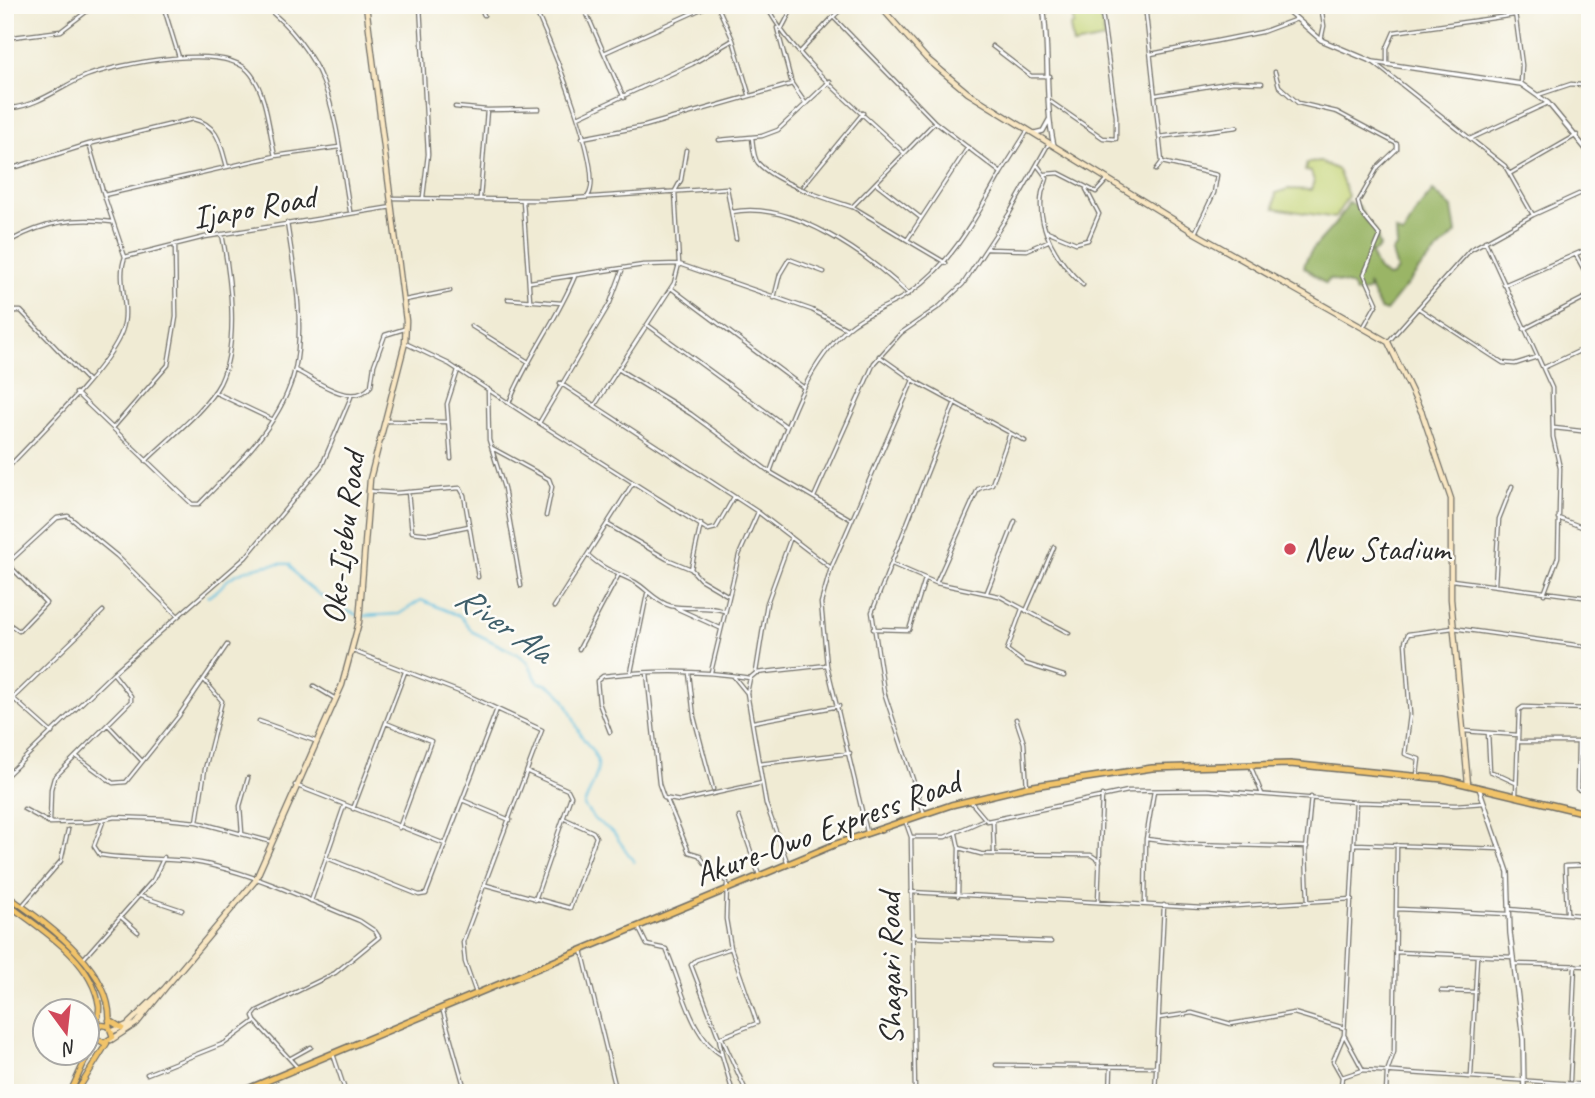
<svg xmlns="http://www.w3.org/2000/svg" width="1595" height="1098" viewBox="0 0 1595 1098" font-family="Caveat,sans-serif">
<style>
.green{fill:#c3d375;stroke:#777f50;stroke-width:2}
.forest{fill:#9ab566;stroke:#627048;stroke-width:2}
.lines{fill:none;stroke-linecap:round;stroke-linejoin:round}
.stream{stroke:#60bedf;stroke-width:2}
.minor-casing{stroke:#706e66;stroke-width:5}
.tertiary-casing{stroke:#706e66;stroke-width:6}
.secondary-casing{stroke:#706e66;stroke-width:7}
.primary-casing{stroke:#706e66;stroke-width:7}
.trunk-casing{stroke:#706e66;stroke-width:8}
.minor{stroke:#fff;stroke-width:2.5}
.tertiary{stroke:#fff;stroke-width:3.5}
.secondary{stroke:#f9e7c3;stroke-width:4.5}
.primary{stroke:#f1c369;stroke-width:4.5}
.trunk{stroke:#f1c369;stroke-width:5}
.poi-dot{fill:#d1495b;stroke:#fdfcf7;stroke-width:2.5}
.labels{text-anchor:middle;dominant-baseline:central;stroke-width:5;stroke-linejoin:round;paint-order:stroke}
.street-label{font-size:33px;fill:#2b2b2b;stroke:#fdfcf7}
.poi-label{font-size:33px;fill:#2b2b2b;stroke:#fdfcf7;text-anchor:start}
.water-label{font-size:35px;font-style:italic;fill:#3e5e6a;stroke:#fdfcf7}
</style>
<rect width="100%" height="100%" fill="#fdfcf7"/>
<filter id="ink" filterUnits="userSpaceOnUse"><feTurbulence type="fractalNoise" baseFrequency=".0143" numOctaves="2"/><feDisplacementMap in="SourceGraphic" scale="14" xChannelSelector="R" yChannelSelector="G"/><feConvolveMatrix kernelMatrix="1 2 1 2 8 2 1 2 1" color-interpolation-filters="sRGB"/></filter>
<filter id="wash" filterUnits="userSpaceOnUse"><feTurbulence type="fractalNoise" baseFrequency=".00686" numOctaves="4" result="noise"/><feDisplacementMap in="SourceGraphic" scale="28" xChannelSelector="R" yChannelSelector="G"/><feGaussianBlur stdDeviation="1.57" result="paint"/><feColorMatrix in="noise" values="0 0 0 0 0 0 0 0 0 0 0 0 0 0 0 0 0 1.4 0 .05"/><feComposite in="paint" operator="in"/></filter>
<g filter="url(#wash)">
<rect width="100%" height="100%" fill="#f0ebd4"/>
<path class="green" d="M1085 6 1087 16 1100 13 1105 39 1073 45 1070 26 1074 24 1071 8Z
M1321 162 1338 170 1348 196 1335 218 1274 208 1276 193 1288 189 1311 190 1314 181 1311 172 1305 171 1307 163Z"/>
<path class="forest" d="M1433 191 1452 208 1456 233 1422 266 1386 311 1380 309 1368 284V291L1356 293 1352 286 1329 279 1326 284 1304 267C1306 248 1340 226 1348 203L1359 206 1364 218 1375 230 1380 247 1375 252H1370L1378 269 1387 277 1392 276 1397 270 1392 252 1397 246 1396 231 1403 235 1417 210Z"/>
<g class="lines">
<path class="stream" d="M208 596C219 592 222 584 230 578 244 568 273 563 290 564 296 583 338 608 357 615
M362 616 399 614 421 600 460 616 473 632 519 655 527 661 538 682C567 688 569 712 581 735 586 744 597 753 598 764 598 779 588 792 584 806L595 820 613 832 634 862"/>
</g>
</g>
<g filter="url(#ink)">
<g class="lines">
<g class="minor-casing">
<path id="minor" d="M163 5 179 57
M263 5C337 62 335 127 350 211
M420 5 428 154 423 197
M479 5 484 15
M533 5C547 34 606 171 588 196
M583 5 604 53
M717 5 733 40 749 94
M766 5C795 61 859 109 904 153
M846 5 833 17 935 122 1001 173 1028 130
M1145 5 1162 162 1156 170
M1514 5 1522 65 1521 84
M1102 11 1144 5
M586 14 609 5
M777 28 792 84 806 104
M781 30 794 5
M5 38 61 31 95 5
M1321 40 1324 26 1321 5
M992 46 1031 76H1050
M800 52 833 17
M1151 54 1262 32 1297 19
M1373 62 1505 166 1533 215 1470 250 1388 342
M1387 65V48L1394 32 1515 15
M1275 72 1279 86 1298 103 1337 112 1397 144V149L1378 167 1358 202 1361 213 1380 236 1364 274 1377 303 1363 328
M5 87 12 108 5 111
M1156 95 1233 82 1262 83
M1538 95 1571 84 1590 86
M624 98 604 53 710 5
M1051 102 1103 138 1116 139V116L1101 5
M455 107 487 110 480 198
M12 108C39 105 62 86 86 76 118 64 228 41 251 74 267 95 269 131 275 156
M487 110 539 109
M578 117 692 64 733 40
M752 137C753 145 753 157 758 163 776 183 827 199 852 207L935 122
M1159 137 1237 127
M582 138 645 126 792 84
M1472 138 1548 103
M719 140 762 136 778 130 830 81
M89 144 104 195 275 156 339 147
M1162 162 1217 175 1214 193 1195 233
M5 165 13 168 89 144 193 119C218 124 221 145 227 167
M1038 166 1047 178C1046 183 1043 188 1042 193 1036 228 1058 262 1083 285
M1511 173 1577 135
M1046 174 1059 173 1096 192 1108 179
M877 184 921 218
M803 186 863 113
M391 198 548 200 727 188 736 239
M523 201 530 300
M853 207 907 240 968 147
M732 212C792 200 867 254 909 294
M1533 215 1590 189
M1047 231 1076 243 1088 240 1099 214 1086 189
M5 237 12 240C45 222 75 217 112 222
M907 240 946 263
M1485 241 1552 388 1553 437 1560 468 1558 557 1544 594
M987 249 1027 250 1048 241
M1576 255 1590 281
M125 257 205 237 392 207
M530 282 643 265 679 264 812 310 847 329
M1504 285 1590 248
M671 288 803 387
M774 298 780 274 789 259 824 272
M508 299 562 303
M405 300 450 291
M1418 308 1503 363 1515 364 1537 357
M5 320 14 311H21L87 380
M471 326 527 361
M649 326 787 427
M1524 329 1590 295
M405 343 449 364 539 423 610 303 623 268
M879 356 913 380 1025 441
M1543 368 1590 346
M618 369 691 414 770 472 852 520
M295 370C316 380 352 409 371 386L374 365 385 335 404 329
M560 383 758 512 831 568
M488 389 489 440 504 488 521 586
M214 392 271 419
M76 393 192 504H199C236 466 283 423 295 369 305 323 294 269 287 223
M509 403C527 358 557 320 575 276
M595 405 674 283 679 264 675 191 681 180 686 150
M385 421 448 422
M539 423 708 530 716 528 734 497
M113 428 168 365 176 317 175 246
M1554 428 1590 432
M492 448 549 479 552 487 546 516
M451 459 447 404 458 370
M146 461C168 439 206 410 220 383 240 342 230 276 222 234
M5 471C34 439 109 368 122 331 131 307 116 280 125 257L104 195
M770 472C789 421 806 366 848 328 865 313 889 307 908 294 952 264 975 219 1001 173
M368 491 396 493 460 488 464 495 478 577
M408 492 412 532 430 534 469 526
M814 497 874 363 901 333 940 306 963 284 1009 214 1049 143
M1558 518 1590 530
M607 524 667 559 691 569 700 579 727 595
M588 555C607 572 614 571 635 582 647 589 656 602 671 606 686 610 709 605 724 611
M5 561 46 603 19 631 5 621
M8 563 57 518 68 516 117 556 177 615
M892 564 936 583 999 596 1069 633
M691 569 701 524
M1452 580 1590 598
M937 581 978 489 992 484 1010 433
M1495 584 1499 519 1512 486
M987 592 1015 521
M554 607 633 483
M676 608 720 628
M1022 609 1007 650 1026 664 1064 676
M1026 611 1054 547
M873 629 909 630 925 579
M579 649 618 576
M353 651 465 694 542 730 463 942 465 962 476 993
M631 672 647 594
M711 672 739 555 758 512
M756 672 767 603 791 537
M647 673 659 784 664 798 680 801 762 783
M689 673 694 717 713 789
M734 677 747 693
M314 686 334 698
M5 691 52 733
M13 698 103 611
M1016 719 1024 743 1027 787
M259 721 315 741
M753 722 839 706
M386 723 431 741 399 828
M108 725 142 761
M1464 731 1518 735
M610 732 599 703 597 681 603 676C652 670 702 670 750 678
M1488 733 1490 771 1516 783
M1520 742H1590
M1578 742 1577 789 1590 793
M76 756 113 783 126 782 178 717 227 645
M759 764 850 753
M1250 765 1262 794
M528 772 568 790 571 796 535 900
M1417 775 1419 759 1405 754 1410 715 1405 642 1408 634 1453 628 1590 647
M5 777 113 673 246 557 322 465 351 397
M295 785 445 844
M1516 795 1519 710 1523 707 1590 709
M462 800 510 820
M667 800 689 852 699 855 710 870 727 882 726 919 731 948 757 1023 719 1038
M970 801 987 821 1128 791 1207 790 1356 802 1456 805 1484 803
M24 809 50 823 90 822 115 817 166 819 197 822 272 842
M353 809 405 672
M924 813 884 692 872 612 955 402
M739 817 759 875
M104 819 94 846 100 855C140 861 179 856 218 867 264 878 315 903 360 921L375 931 379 937 335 973 257 1011 253 1016 255 1021 225 1043 147 1074
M905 820 911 837 915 1093
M993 821 994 852
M197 822 205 769 222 701 205 681
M50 823 51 789 54 778 131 701V696L113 673
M867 832 827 665 821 603 831 568 913 380
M242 833 240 806 248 778
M956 834 959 848
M911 837H945L983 820
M1146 839 1188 844 1307 847
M1355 844 1501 849
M327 858 419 895 426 894 497 709
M788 864 766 804 747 693 750 678 756 673 827 665
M486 885 570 908 596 837 593 832 565 819
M911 892 1203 908 1352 899
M140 896 182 910
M958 896 959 848 981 854 1091 855 1100 861
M311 901 344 806
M1098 902 1102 795
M1308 902 1306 850 1311 797
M1145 905 1146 839 1154 791
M22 906 61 861 68 830
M1397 909 1509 914
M1509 909 1590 916
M1567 913 1565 866 1590 865
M122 918 138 932
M638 927 647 945 666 949C681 982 690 1037 722 1055L733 1093
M911 937 1051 942
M582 950 617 1093
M1395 952 1513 957
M84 958 153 880 164 857
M1514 964 1590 966
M1441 991 1476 992
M442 1008 466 1093
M1159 1018 1192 1013 1231 1024 1294 1013 1344 1028
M255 1021 297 1067
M1344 1035 1356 802
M1344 1035 1363 1070 1342 1077 1333 1061Z
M722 1038 747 1093
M333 1054 346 1093
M722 1055 719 1038 691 965 696 960 731 948
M291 1058 311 1047
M996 1065 1156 1067
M1363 1070 1590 1085
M1471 1076 1477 956
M1570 1080 1575 965
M1110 1093 1111 1067
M1155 1093 1164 905
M1340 1093 1342 1077
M1386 1093 1387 1072 1394 1052 1397 845"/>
</g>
<g class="tertiary-casing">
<path id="tertiary" d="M1043 5C1050 51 1044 102 1054 146
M1281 5 1321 40 1373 62 1521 84 1548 103 1590 154
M1035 133 1043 131 1049 120
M1479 788 1508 872 1510 933 1523 1039 1524 1093"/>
</g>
<g class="secondary-casing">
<path id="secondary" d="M879 5 926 58 968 93 1195 233 1388 342 1422 413 1451 499V599L1468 784
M113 1031 127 1025 165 988 255 881 342 685 359 622 370 479 405 343 406 321 366 5
M111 1040 137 1023 165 988"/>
</g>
<g class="primary-casing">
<path id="primary" d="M5 894C44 922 116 970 109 1026
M5 902C40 929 92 958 99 1006 100 1017 93 1027 96 1038L104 1043 113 1037 109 1026 101 1025 95 1031
M109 1020 122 1028
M70 1093 95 1039
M76 1093 107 1043"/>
</g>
<g class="trunk-casing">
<path id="trunk" d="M238 1093 836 844 951 805 1027 787 1152 768 1290 764 1443 779 1590 814"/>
</g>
<use href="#minor" class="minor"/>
<use href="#tertiary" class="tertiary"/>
<use href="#secondary" class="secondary"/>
<use href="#primary" class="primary"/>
<use href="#trunk" class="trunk"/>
</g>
</g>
<circle class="poi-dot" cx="1290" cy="549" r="7"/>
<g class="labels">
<g class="street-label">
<text transform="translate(254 207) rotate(-10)">Ijapo Road</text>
<text transform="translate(343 538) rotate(-83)">Oke-Ijebu Road</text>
<text transform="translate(827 828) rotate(-20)">Akure-Owo Express Road</text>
<text transform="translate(890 969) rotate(-91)">Shagari Road</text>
</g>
<g class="poi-label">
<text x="1304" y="549">New Stadium</text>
</g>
<g class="water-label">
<text transform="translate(504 624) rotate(35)">River Ala</text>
</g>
</g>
<rect width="1595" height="1098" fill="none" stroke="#fdfcf7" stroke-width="28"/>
<g transform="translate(66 1032) rotate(165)"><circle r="33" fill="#fdfcf7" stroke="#a9a8a5" stroke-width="2"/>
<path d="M0-5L12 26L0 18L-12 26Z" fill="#d1495b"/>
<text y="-10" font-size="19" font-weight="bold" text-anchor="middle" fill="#2b2b2b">N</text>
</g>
</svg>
